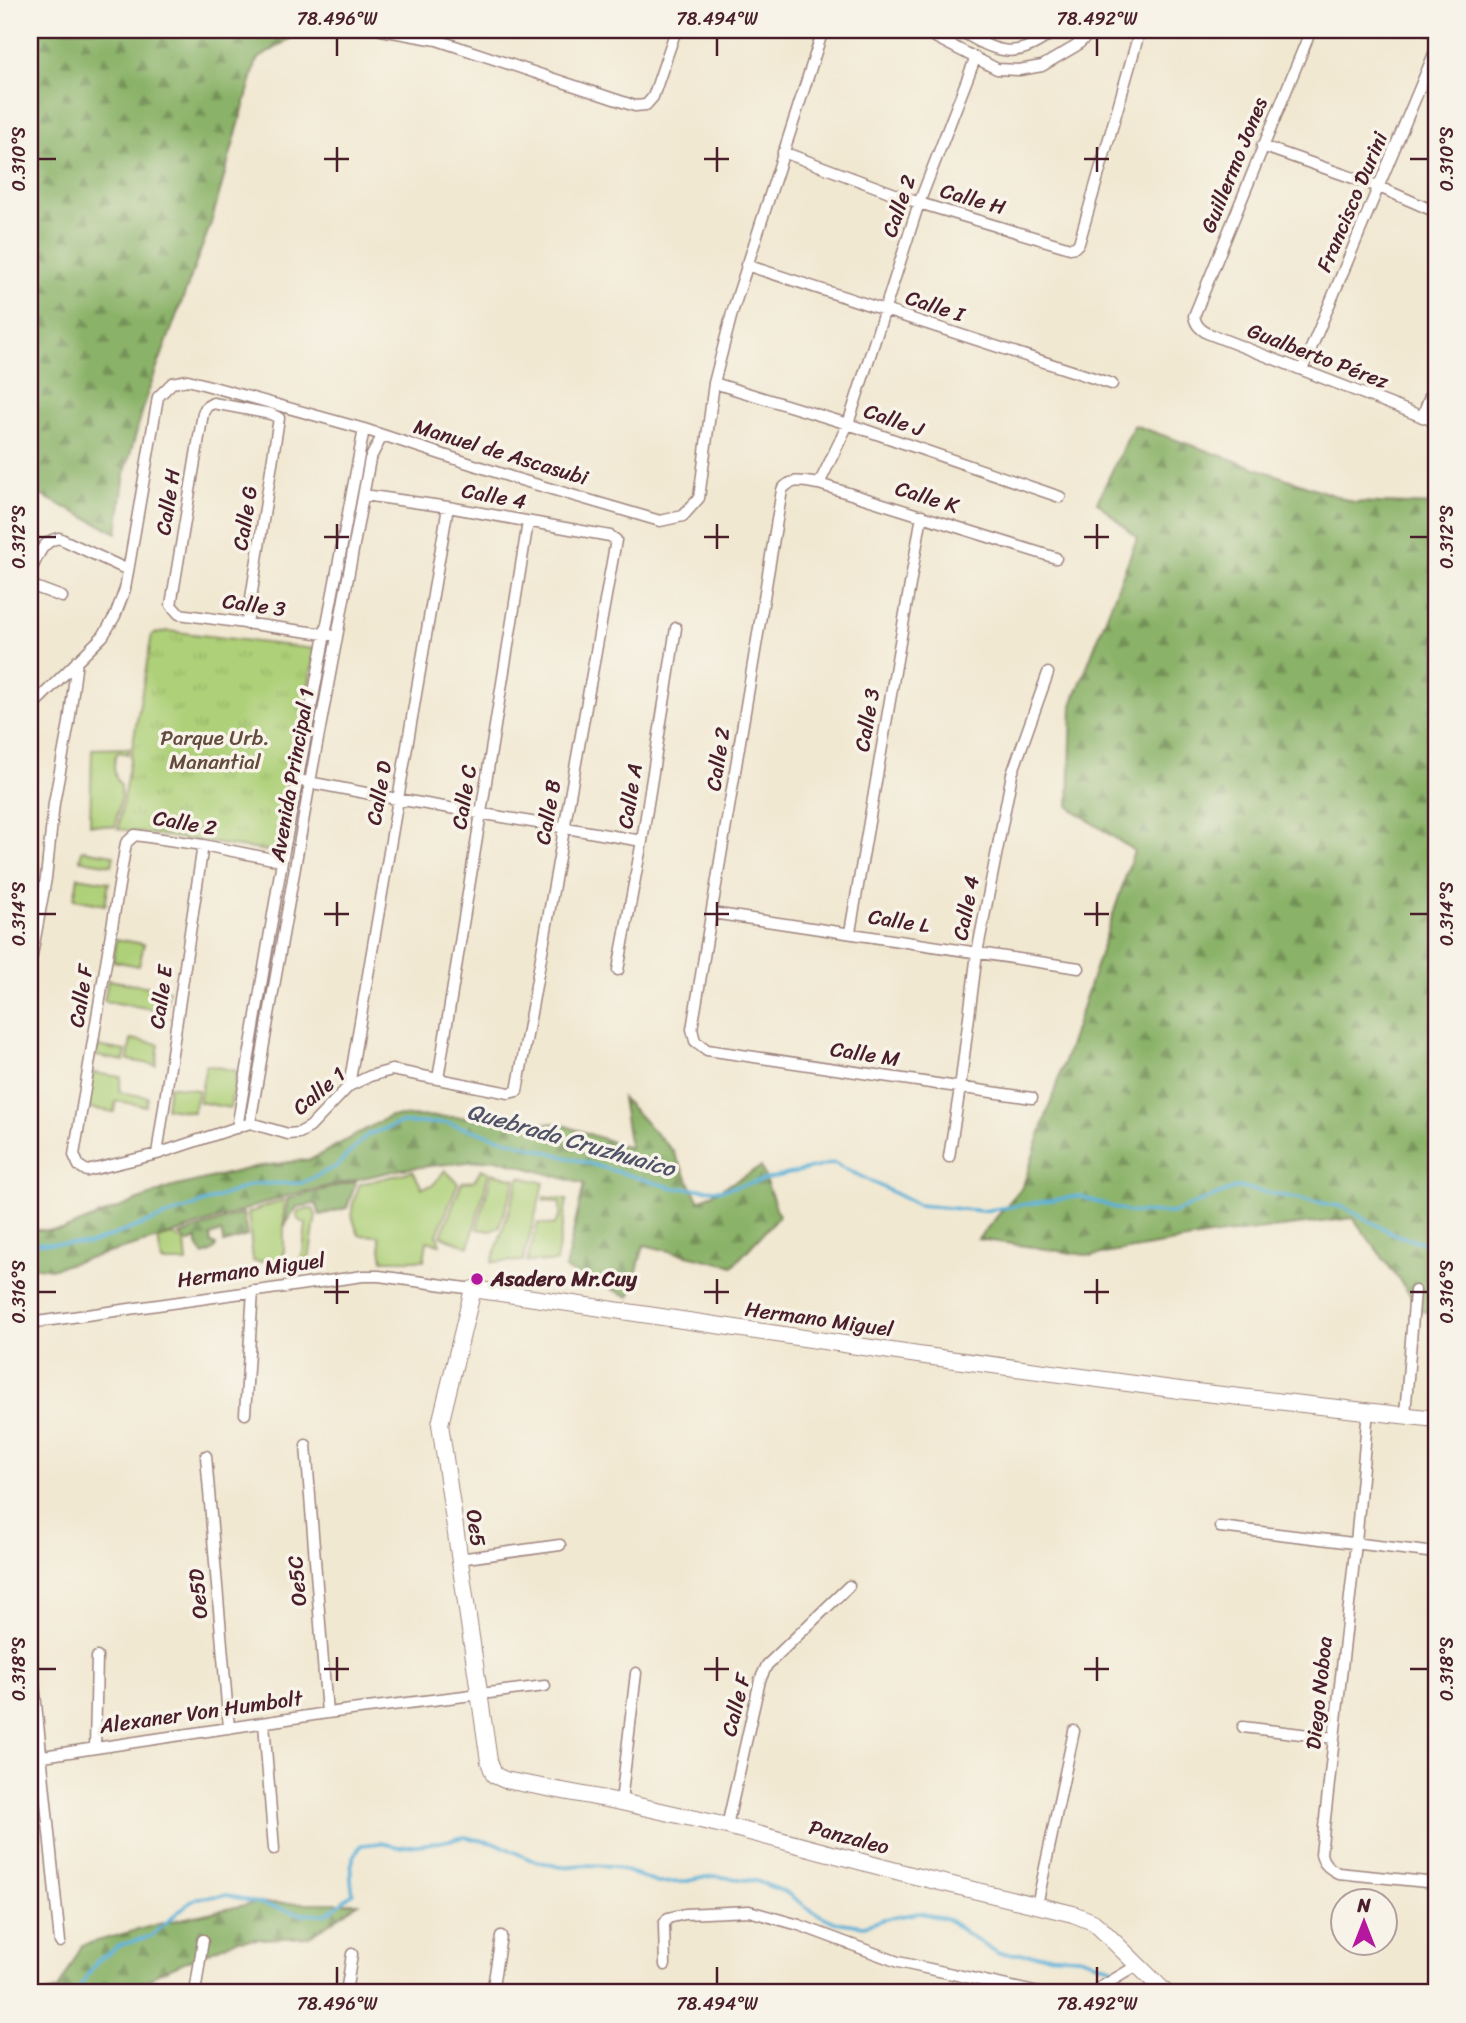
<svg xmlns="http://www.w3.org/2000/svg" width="1466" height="2023" viewBox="0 0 1466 2023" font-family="Sriracha,sans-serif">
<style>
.grass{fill:#aed078;stroke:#7c7852;stroke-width:2}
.forest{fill:url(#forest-firs);stroke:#6a684a;stroke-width:2}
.park{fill:url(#park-tufts);stroke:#7c7852;stroke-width:2}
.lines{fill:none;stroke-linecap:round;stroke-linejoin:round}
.stream{stroke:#5bb1d8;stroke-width:3.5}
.street-casing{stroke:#9e847e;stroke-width:13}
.secondary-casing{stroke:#9e847e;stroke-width:18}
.street{stroke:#fff;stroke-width:10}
.secondary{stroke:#fff;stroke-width:16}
.ticks{fill:none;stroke:#4a1f2b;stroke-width:2.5}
.poi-dot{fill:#b5179e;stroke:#f7f3e8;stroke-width:2.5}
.labels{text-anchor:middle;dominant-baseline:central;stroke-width:7;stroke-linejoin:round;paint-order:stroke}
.street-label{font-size:21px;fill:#4a1f2b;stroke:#f7f3e8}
.park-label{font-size:21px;fill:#634b3e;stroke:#f7f3e8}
.poi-label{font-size:21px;font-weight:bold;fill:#4a1f2b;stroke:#f7f3e8;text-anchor:start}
.water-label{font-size:23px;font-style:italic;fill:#505268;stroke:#f7f3e8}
.neatline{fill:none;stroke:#4a1f2b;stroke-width:2.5}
.ticks-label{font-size:18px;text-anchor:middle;fill:#4a1f2b}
</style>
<defs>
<pattern id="forest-firs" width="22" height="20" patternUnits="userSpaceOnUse" patternTransform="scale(1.75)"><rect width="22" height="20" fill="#8ab268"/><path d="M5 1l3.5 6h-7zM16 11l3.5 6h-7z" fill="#739056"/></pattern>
<pattern id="park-tufts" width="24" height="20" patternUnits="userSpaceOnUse" patternTransform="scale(1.75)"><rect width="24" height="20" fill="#aed078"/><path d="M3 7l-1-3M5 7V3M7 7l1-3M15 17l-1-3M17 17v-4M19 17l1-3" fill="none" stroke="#97b268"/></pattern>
</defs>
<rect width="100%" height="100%" fill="#f7f3e8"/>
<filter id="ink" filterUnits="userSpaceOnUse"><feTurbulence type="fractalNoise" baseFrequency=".0143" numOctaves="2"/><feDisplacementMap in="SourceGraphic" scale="14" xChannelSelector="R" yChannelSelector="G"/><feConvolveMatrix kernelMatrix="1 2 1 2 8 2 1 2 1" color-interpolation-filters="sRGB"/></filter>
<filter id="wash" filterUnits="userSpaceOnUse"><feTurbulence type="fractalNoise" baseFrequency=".00686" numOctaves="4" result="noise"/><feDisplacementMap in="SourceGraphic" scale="28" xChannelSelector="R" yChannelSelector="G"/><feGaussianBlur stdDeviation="1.57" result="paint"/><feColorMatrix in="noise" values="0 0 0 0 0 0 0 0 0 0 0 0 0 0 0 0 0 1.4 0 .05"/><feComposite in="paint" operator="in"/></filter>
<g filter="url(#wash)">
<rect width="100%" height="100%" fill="#f1e8d1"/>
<path class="grass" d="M323 651 329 653 309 772 303 771Z
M129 748 128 754 118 752C112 761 113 778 121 785V795L115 827 90 824 92 749Z
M82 850 114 855 112 865 80 860Z
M78 877 109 882 105 905 74 899Z
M116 939 144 944 139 966 113 961Z
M108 980 169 990 165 1011 104 1001Z
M131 1039 159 1044 156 1065 128 1060Z
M97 1046 126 1051 124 1061 96 1056Z
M206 1065 237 1071 230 1108 199 1102Z
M93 1073 121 1077 119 1092 148 1097 146 1106 116 1101 114 1112 88 1108Z
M169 1086 198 1090 193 1112 166 1108Z
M481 1169 489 1172 469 1247 441 1236 462 1182 474 1181Z
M445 1170 458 1183 437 1235 440 1244 427 1241 424 1260H383L379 1236 359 1235C348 1210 351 1208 360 1184L413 1171 422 1188 433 1185Z
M492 1173 516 1179 499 1227 492 1231 477 1229Z
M520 1177 544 1183 523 1261 492 1262Z
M544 1197 567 1200 556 1262H527L538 1223 554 1225 560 1216V1203L547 1200 544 1201Z
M284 1200V1262L253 1261 248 1213Z
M307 1209H313L316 1215 309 1260H300L303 1253 306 1223 300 1221 297 1217 298 1211Z
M173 1235 185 1242 187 1262H162L158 1239Z"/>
<path class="forest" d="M30 30H303L257 60 211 223 147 395 125 472 117 533 30 490Z
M1134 425 1353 502 1436 505V1312H1423L1353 1218 1216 1235 1092 1256 978 1239 1023 1186 1134 851 1069 807 1072 705 1137 538 1097 502Z
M622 1098 673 1151 699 1201 761 1167 779 1216 733 1266 644 1245 630 1297 565 1269 584 1184 496 1159 402 1169 286 1196 158 1239 51 1269 30 1266V1230H63L169 1188 255 1167 312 1159 390 1116 459 1117 560 1124 630 1148Z
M356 1181 347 1208 320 1215 316 1204 297 1207 286 1224 287 1199Z
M243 1213 247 1236 224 1243 221 1232 210 1236 211 1243 216 1245 215 1249 209 1253 203 1255 197 1245V1239L188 1243 180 1235Z
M253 1903H359L309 1937 237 1940 156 1974 136 1993H46L58 1990 82 1945 159 1924Z"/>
<path class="park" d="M168 631 315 649 281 853 118 829 152 634Z"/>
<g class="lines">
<path class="stream" d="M30 1243 89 1244 254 1184 302 1183 337 1166 367 1135 401 1123H447L674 1188 721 1190 834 1163 918 1205 983 1211 1079 1196 1128 1212 1172 1213 1238 1187 1343 1207 1396 1235 1436 1246
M1119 1981 1126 1993
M76 1993 97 1961 121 1945 151 1936 186 1905 198 1898 227 1895 301 1914H327L353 1893C349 1873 349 1862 361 1845L380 1843 399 1847 435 1843 465 1837 498 1844 529 1859 560 1867 584 1865 613 1866 657 1883 682 1882 713 1876 756 1881 785 1892 814 1912 834 1922 864 1926 884 1919 919 1913 948 1919 966 1933 998 1953 1079 1957 1111 1967 1116 1975"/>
</g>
</g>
<g filter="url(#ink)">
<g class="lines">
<g class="street-casing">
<path id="street" d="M381 30 437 40 635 106 646 105 653 97 676 30
M912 30 931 35 997 69 1019 70 1042 66 1076 46 1094 30
M959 30C997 53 1017 62 1055 30
M1311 30 1194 316C1196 325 1199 328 1207 333L1436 422
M1427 30 1436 33
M30 31 36 30
M979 42 989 30
M1262 146 1379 187 1436 212
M783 152 919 203 1070 248 1075 247 1079 243 1140 30
M746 265 1112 384
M1302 370 1436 49
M714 383 848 424 1060 497
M1422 417 1436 380
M819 484 848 424 919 203 975 59
M30 572C38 557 41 541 59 538L128 570
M30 585 62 597
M247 624 279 418 271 414 213 403 206 407 203 413 171 605 179 614 324 634 330 635
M30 708 103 636 115 616 125 589 158 397 172 383 188 380 364 429 514 478 660 521 683 516 699 498 714 383 732 313 823 30
M303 781 397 799 642 841
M282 861 203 845 135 835 126 843 74 1155 79 1166 87 1171 157 1154 250 1123 288 1134 299 1133 310 1127 349 1086 370 1076 392 1070 509 1093 517 1091 616 540 610 536 448 507 364 495
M712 913 1079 968
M850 932 922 515
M30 966 46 878 54 803 69 723 77 661
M618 970 642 841 676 628
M438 1079 528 522
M349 1086 448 507
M1032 1098 707 1050 695 1041 692 1029 782 490C791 477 805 482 819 484L1056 558
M250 1123 310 782 370 459 382 436
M237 1128 282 861 364 429
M157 1154 203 845
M949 1157 960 1088 977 953 1012 774 1048 673
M30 1323 363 1276H379L473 1289
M1368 1410 1356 1543 1321 1854C1323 1864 1329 1868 1338 1873L1436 1883
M245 1414 253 1291
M1405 1415 1415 1291
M306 1445 327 1713
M206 1456 229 1728
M1220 1527 1436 1553
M459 1559 560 1545
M30 1644 60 1942
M264 1723 274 1849
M1243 1727 1334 1738
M95 1748 97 1657
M30 1758 327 1713 545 1686
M621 1802 636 1673
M727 1826 760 1680 767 1665 849 1586
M1037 1905 1074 1731
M665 1965 664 1924 668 1918 685 1914 749 1911 799 1925 898 1962 1039 1993
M195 1993 203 1940
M346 1993 352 1954
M492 1993 501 1936
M1091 1993 1138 1965"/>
</g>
<g class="secondary-casing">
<path id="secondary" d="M1166 1993 1100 1928 1093 1922 1073 1914 915 1876 727 1826 621 1802 505 1780 494 1775 489 1761 440 1424 473 1289 918 1355 1187 1391 1436 1419"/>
</g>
<use href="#street" class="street"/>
<use href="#secondary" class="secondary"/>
</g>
</g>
<path class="ticks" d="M337 38V56M717 38V56M1097 38V56M337 147V172M717 147V172M1097 147V172M38 159H56M324 159H349M704 159H729M1084 159H1109M1410 159H1428M337 524V549M717 524V549M1097 524V549M38 537H56M324 537H349M704 537H729M1084 537H1109M1410 537H1428M337 902V926M717 902V926M1097 902V926M38 914H56M324 914H349M704 914H729M1084 914H1109M1410 914H1428M337 1279V1304M717 1279V1304M1097 1279V1304M38 1292H56M324 1292H349M704 1292H729M1084 1292H1109M1410 1292H1428M337 1657V1681M717 1657V1681M1097 1657V1681M38 1669H56M324 1669H349M704 1669H729M1084 1669H1109M1410 1669H1428M337 1967V1984M717 1967V1984M1097 1967V1984"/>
<circle class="poi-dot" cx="477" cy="1279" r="7"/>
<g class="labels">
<g class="street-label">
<text transform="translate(1234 165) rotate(-68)">Guillermo Jones</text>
<text transform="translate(973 199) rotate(16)">Calle H</text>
<text transform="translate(1352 202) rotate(-67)">Francisco Durini</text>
<text transform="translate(899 206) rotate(-71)">Calle 2</text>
<text transform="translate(935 306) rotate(18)">Calle I</text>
<text transform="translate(1318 356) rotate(21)">Gualberto Pérez</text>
<text transform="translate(894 420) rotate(19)">Calle J</text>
<text transform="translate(501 452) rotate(17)">Manuel de Ascasubi</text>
<text transform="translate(494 496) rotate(11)">Calle 4</text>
<text transform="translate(927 497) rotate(17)">Calle K</text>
<text transform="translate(168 502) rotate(-81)">Calle H</text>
<text transform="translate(245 518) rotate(-81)">Calle G</text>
<text transform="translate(254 605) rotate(8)">Calle 3</text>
<text transform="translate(867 720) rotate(-80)">Calle 3</text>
<text transform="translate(718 759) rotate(-81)">Calle 2</text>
<text transform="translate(292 775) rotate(-80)">Avenida Principal 1</text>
<text transform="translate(379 793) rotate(-80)">Calle D</text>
<text transform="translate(630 796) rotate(-81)">Calle A</text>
<text transform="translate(464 797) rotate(-81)">Calle C</text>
<text transform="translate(548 812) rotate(-80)">Calle B</text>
<text transform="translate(185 823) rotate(10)">Calle 2</text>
<text transform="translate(966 908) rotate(-79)">Calle 4</text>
<text transform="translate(899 921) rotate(9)">Calle L</text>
<text transform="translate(81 996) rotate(-81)">Calle F</text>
<text transform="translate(161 997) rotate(-82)">Calle E</text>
<text transform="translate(865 1054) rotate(9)">Calle M</text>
<text transform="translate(319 1091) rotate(-40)">Calle 1</text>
<text transform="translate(251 1270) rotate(-8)">Hermano Miguel</text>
<text transform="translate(819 1319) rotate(8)">Hermano Miguel</text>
<text transform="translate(476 1528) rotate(82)">Oe5</text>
<text transform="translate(297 1581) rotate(-95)">Oe5C</text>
<text transform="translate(198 1594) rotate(-95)">Oe5D</text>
<text transform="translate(1319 1693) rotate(-84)">Diego Noboa</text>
<text transform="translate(736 1705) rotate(-76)">Calle F</text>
<text transform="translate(201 1712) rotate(-8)">Alexaner Von Humbolt</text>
<text transform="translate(849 1837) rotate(15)">Panzaleo</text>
</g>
<g class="park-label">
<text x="215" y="738">Parque Urb.<tspan x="215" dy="24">Manantial</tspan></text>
</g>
<g class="poi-label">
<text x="491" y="1279">Asadero Mr.Cuy</text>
</g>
<g class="water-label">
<text transform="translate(571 1140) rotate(16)">Quebrada Cruzhuaico</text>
</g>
</g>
<rect width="1466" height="2023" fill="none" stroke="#f7f3e8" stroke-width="77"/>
<g transform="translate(1364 1922)"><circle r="33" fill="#f7f3e8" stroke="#b29e9c" stroke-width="2"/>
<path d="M0-5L12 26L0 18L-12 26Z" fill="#b5179e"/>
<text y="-10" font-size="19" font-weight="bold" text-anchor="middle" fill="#4a1f2b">N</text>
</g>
<rect x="38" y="38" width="1390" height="1946" class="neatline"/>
<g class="ticks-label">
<text x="337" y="25">78.496°W</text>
<text x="717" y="25">78.494°W</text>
<text x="1097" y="25">78.492°W</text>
<text transform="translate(19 159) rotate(-90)" y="6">0.310°S</text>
<text transform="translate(1447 159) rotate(-90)" y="6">0.310°S</text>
<text transform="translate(19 537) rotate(-90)" y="6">0.312°S</text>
<text transform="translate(1447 537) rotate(-90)" y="6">0.312°S</text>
<text transform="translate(19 914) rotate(-90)" y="6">0.314°S</text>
<text transform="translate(1447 914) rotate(-90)" y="6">0.314°S</text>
<text transform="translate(19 1292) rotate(-90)" y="6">0.316°S</text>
<text transform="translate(1447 1292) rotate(-90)" y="6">0.316°S</text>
<text transform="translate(19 1669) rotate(-90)" y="6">0.318°S</text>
<text transform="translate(1447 1669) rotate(-90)" y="6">0.318°S</text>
<text x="337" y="2010">78.496°W</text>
<text x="717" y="2010">78.494°W</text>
<text x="1097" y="2010">78.492°W</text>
</g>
</svg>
